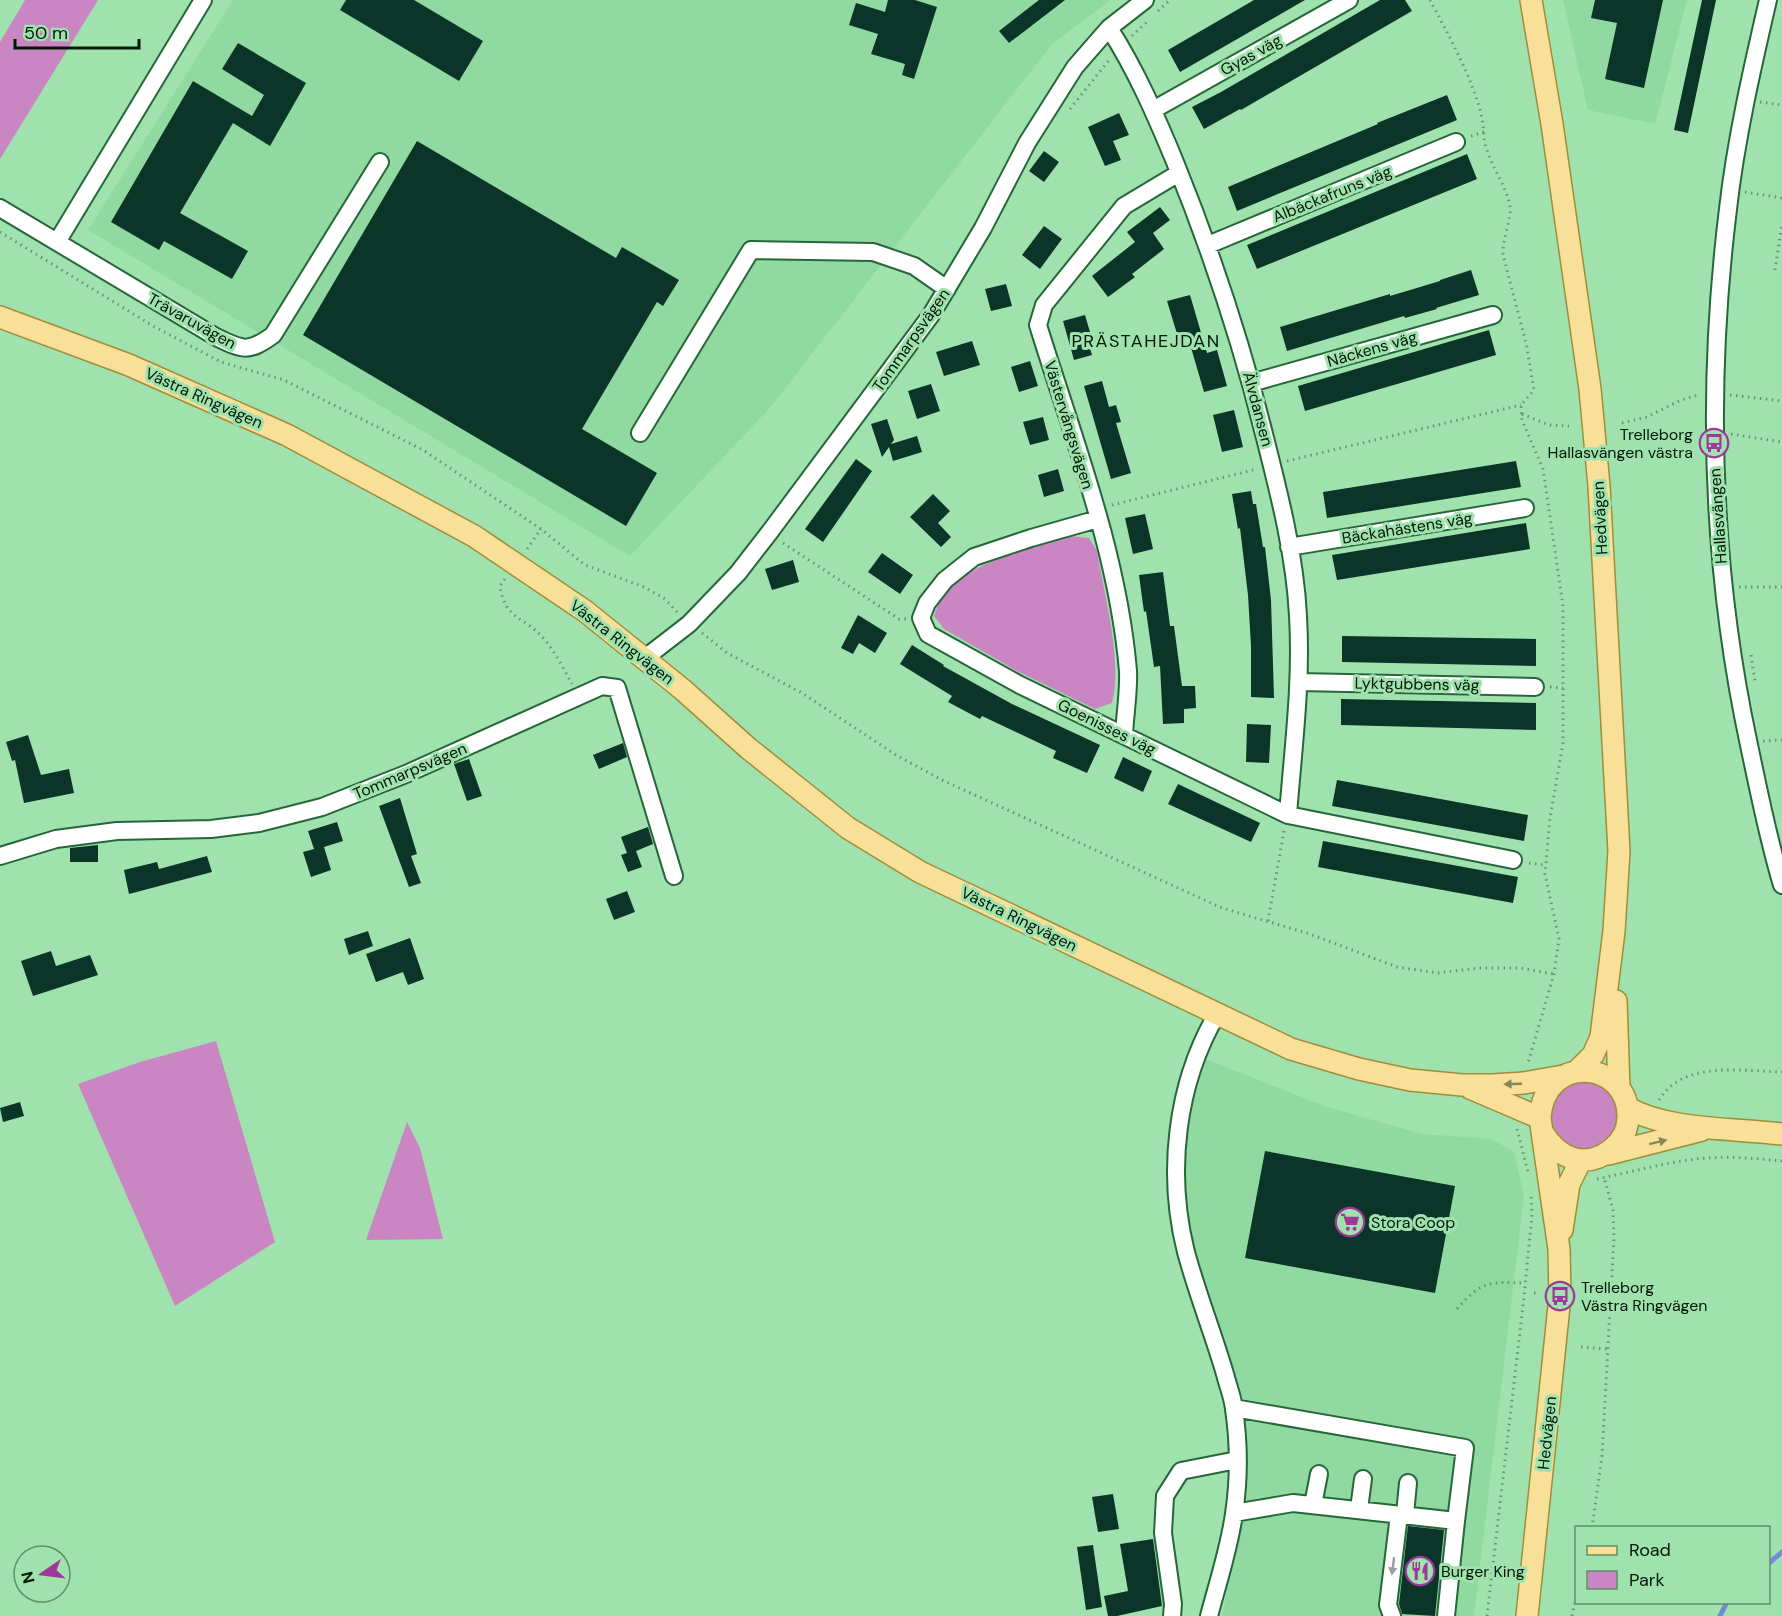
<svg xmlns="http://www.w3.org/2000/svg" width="1782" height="1616" viewBox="0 0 1782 1616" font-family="'DM Sans',sans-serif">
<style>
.built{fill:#90d9a0}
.green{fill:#ca85c3}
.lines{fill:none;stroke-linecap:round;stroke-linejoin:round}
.stream{stroke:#728bde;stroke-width:5}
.building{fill:#0b3529}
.minor-casing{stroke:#266739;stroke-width:20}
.major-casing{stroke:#9f8d39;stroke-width:24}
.path{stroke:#64976f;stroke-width:3;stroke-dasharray:1.5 4.5;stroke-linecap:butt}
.minor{stroke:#fff;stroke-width:16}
.major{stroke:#f8e099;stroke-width:21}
.oneway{fill:#888657}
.oneway2{fill:#99a39b}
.labels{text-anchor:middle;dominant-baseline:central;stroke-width:6;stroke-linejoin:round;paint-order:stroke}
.street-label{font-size:16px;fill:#001806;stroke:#a0e2ae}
.poi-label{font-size:16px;fill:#001806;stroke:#a0e2ae;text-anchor:start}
.neighbourhood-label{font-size:18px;letter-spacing:1.5px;fill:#001806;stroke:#a0e2ae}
</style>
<rect width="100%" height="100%" fill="#a0e2ae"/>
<path class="built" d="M233 0H1111L1052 44 770 408 630 556 88 230Z
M1563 0H1687L1655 124 1588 110Z
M1206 1059 1327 1107 1422 1134 1492 1139 1514 1152 1524 1196 1474 1616H1222L1245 1499 1247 1462 1226 1343 1193 1247 1184 1187 1186 1139 1193 1103Z"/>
<path class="green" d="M25 0H98L0 159V42Z
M1070 536 1089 538 1097 551C1104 594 1123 661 1112 703L1095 709 1019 672 944 629 934 616C936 611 938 604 941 599 962 563 1032 548 1070 536Z
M216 1041 275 1242 175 1306 78 1084 140 1062Z
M1590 1080 1612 1092 1620 1115 1614 1137 1595 1151H1572L1549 1127 1550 1103 1566 1084Z
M407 1122 420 1148 443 1239 366 1240Z"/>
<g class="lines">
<path class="stream" d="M1768 1564 1782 1552
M1720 1616 1727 1602"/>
</g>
<path class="building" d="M346 0H414L483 41 459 81 340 10Z
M888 0H915L937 7 914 79 902 75 905 64 871 54 878 34 849 25 856 3 885 12Z
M1039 0H1065L1009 43 999 31Z
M1254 0H1305L1180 72 1168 50Z
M1380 0H1405L1412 11 1241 110 1240 109 1204 129 1192 107 1221 92Z
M1595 0H1663L1644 88 1605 79 1617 23 1591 18Z
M1702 0H1716L1688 133 1674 130Z
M238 43 306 83 270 146 233 123 180 213 248 251 232 279 164 241 159 250 111 222 193 81 252 116 264 95 222 69Z
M1447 95 1457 120 1237 211 1228 187 1378 124 1377 123Z
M1119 113 1129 135 1113 141 1121 160 1105 166 1088 127Z
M417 141 616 258 622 247 679 280 663 306 657 302 582 429 657 473 626 526 303 335Z
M1044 151 1059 162 1044 182 1029 171Z
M1467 154 1477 179 1257 269 1247 245Z
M1160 207 1170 220 1153 233 1164 249 1132 274 1135 277 1108 297 1092 276 1135 242 1127 232Z
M1044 226 1062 239 1040 269 1022 255Z
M1471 270 1479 295 1436 308 1437 309 1405 318 1404 316 1287 351 1280 327 1390 294V296L1440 281V280Z
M1006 284 1012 306 991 311 985 289Z
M1190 295 1207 353 1217 350 1227 386 1204 392 1187 334 1178 337 1167 301Z
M1085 315 1090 332 1086 333 1092 355 1074 360 1063 321Z
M1489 330 1496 355 1305 411 1298 386Z
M972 341 980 365 944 376 936 352Z
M1030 361 1038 386 1019 392 1011 367Z
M1102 381 1109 407 1116 405 1121 422 1116 423 1131 473 1111 479 1084 386Z
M931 384 940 411 917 419 908 391Z
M1234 410 1243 447 1222 452 1213 415Z
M1043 417 1049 440 1030 445 1023 422Z
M887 419 894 440 891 444 917 436 922 452 893 461 889 447 882 457 871 424Z
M856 459 872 471 823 542 805 529Z
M1516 461 1521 487 1327 518 1323 492Z
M1058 469 1064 491 1044 497 1038 475Z
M1251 491 1253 504H1256L1263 547H1265L1271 600 1274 698 1251 697V646L1248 595 1240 528 1238 529 1232 494Z
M933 494 950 511 938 523 951 537 941 547 910 517Z
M1145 514 1153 549 1133 554 1125 518Z
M1526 523 1530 549 1337 580 1332 555Z
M882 553 913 575 900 594 868 572Z
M793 560 799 582 772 590 765 569Z
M1163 572 1170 626H1174L1182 686H1195L1196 708 1184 709V723L1163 724 1160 666 1154 667 1146 611 1144 612 1139 575Z
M858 615 887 633 875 653 859 643 853 654 841 648Z
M1342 636 1536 639V666L1342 662Z
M912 645 944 665 943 666 1012 704 1100 745 1087 773 1053 758 1056 751 982 716 980 719 948 702 952 696 900 664Z
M1341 699 1536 703V730L1341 725Z
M1247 724 1271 725 1269 763 1246 762Z
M28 735 41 775 69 769 74 793 24 803 15 760 12 761 6 742Z
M623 743 627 757 599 769 593 755Z
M1123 757 1152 771 1143 792 1114 778Z
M469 759 482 796 467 801 454 764Z
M1337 780 1528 815 1524 841 1332 806Z
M1178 784 1260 823 1251 842 1168 804Z
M400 798 417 854 411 856 421 883 409 887 379 806Z
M337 822 343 841 324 847 331 870 311 877 303 852 314 849 308 831Z
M648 827 653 844 636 851 642 867 628 872 621 855 627 853 621 837Z
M1323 841 1518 877 1513 903 1318 867Z
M98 845V862H70V848Z
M207 856 212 872 129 894 124 870 157 862 159 869Z
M627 891 635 912 614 920 606 899Z
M368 931 373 946 349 955 344 939Z
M410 938 424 979 408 985 403 972 376 982 366 954Z
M51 951 56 966 90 955 98 975 33 996 21 961Z
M20 1102 24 1116 3 1122 0 1108Z
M1265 1151 1455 1186 1435 1293 1245 1258Z
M1113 1494 1119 1529 1098 1532 1092 1497Z
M1408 1526 1444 1530 1435 1616 1402 1614 1399 1604Z
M1153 1539 1162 1606 1117 1616H1108L1104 1596 1128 1591 1120 1544Z
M1093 1545 1102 1607 1086 1610 1077 1547Z"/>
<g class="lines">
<g class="minor-casing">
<path id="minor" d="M1768 0C1752 69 1736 139 1728 209 1706 388 1711 568 1749 745 1759 792 1768 839 1782 885
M1109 28C1136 70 1156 116 1175 162 1211 251 1241 341 1264 434 1279 493 1295 555 1298 616 1302 683 1293 749 1288 815
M1153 110 1349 0
M0 208 216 337C243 350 248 353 273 335L380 162
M57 242 203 0
M1208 245 1456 142
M1251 383 1493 315
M640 433 751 250 873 252 914 266 947 289
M1098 519 1031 538 974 557 945 580 927 603 921 618 928 634 1020 685 1288 815 1513 860
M1289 547 1525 508
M645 658 689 624 738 573 769 533 931 315 983 228 1027 143 1075 67 1109 28 1145 0
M1299 682 1535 687
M1124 735C1125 714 1129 691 1128 671 1118 552 1073 438 1038 325L1044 305 1124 206 1179 173
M0 856 56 839 117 831 211 829 259 823 322 807 406 774 602 686 617 688 674 876
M1313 1505 1319 1474
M1359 1509 1363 1479
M1234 1513 1293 1503 1456 1521 1465 1448 1234 1408
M1405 1515 1408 1483
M1172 1616 1173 1604 1163 1533 1165 1496 1181 1471 1237 1460
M1209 1616C1218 1582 1229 1549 1234 1514 1239 1480 1239 1443 1234 1409 1233 1398 1228 1386 1225 1374 1213 1333 1197 1293 1186 1252 1166 1173 1176 1084 1217 1014
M1392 1616 1388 1605 1399 1515
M1446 1616 1456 1521"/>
</g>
<g class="major-casing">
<path id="major" d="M1531 0 1552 124 1590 389 1599 486 1619 851 1614 931 1601 1037 1593 1055 1577 1071
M0 317 129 365 287 435 474 536 585 611 682 689 748 748 848 828 920 872 1291 1049 1359 1069 1410 1080 1462 1085H1493L1524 1083 1563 1076
M1616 1001 1619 1088
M1470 1088 1540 1118
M1628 1108C1669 1131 1735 1128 1782 1134
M1608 1154 1702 1130
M1562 1230 1569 1184 1581 1160
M1527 1616 1560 1296 1559 1249 1540 1118C1544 1052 1629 1060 1628 1117 1628 1129 1622 1141 1612 1149 1586 1170 1559 1159 1543 1133"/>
</g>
<path class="path" d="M1430 0C1448 34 1474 81 1482 118 1484 129 1483 140 1487 150 1493 169 1506 186 1510 206 1512 218 1502 239 1503 255L1526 343 1534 390 1521 405 1522 420 1543 469 1563 606V743L1550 818 1545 874 1559 939 1554 974 1528 1063
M1158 11 1170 0
M1132 36 1149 20
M1760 102 1782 105
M1070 109 1109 60
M1471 136 1484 132
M1745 192 1782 198
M0 232 153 326 221 362 284 380 423 450 541 529 585 565 644 587 665 599 678 613
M1775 270 1782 224
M1730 395 1782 401
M1522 414 1549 425 1569 426
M1622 423 1647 417 1681 400 1699 395
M1731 434 1782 442
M1287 461 1521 405
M1112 505 1257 469
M783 543 899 619H906
M527 549 541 529
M505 579 500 586C505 621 525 616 544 639 555 652 564 669 572 684
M1739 587H1782
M702 633 727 653 802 693 896 755 942 780 1222 908 1310 934 1397 967 1438 973 1479 968H1520L1554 974
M1751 655 1755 681
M1550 687 1563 688
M1763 741 1782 740
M1529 863 1545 865
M1268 921 1284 831
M1659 1100C1683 1060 1742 1071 1782 1072
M1517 1129 1528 1172
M1597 1179C1628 1173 1658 1164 1689 1160 1720 1155 1751 1158 1782 1161
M1534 1293H1538
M1457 1309C1482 1280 1490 1282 1525 1283
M1581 1347 1608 1349
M1592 1528 1602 1456 1614 1237 1613 1210 1604 1177
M1487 1616 1524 1297 1532 1215 1531 1194
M1572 1616 1576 1598"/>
<use href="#minor" class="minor"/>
<use href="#major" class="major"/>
</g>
<defs><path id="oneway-solid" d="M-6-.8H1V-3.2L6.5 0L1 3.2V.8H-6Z" transform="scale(1.5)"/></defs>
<g class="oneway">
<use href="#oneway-solid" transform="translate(1513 1084) rotate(178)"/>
<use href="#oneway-solid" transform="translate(1658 1142) rotate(-14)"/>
</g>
<use class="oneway2" href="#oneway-solid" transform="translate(1393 1566) rotate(97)"/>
<defs>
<g id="bus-ring" transform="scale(1.5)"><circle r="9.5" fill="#a0e2ae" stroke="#a0379a" stroke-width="1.5"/><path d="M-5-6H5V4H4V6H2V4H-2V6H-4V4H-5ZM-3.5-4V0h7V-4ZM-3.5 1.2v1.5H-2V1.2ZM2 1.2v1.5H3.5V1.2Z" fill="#a0379a"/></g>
<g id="supermarket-ring" transform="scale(1.5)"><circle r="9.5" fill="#a0e2ae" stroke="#a0379a" stroke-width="1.5"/><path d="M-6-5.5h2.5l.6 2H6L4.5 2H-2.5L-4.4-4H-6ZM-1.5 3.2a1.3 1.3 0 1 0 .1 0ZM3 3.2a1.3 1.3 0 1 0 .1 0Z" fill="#a0379a"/></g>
<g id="restaurant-ring" transform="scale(1.5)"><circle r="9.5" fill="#a0e2ae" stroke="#a0379a" stroke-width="1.5"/><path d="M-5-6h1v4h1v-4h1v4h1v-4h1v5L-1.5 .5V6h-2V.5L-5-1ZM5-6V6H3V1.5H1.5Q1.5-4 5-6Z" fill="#a0379a"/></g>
</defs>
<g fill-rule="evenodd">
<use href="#bus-ring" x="1714" y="443"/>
<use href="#supermarket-ring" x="1350" y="1222"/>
<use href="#bus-ring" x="1560" y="1296"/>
<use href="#restaurant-ring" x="1420" y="1571"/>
</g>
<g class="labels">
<g class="street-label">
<text transform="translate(1251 55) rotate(-29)">Gyas väg</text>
<text transform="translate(1332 194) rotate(-22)">Albäckafruns väg</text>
<text transform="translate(192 321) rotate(29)">Trävaruvägen</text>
<text transform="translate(911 340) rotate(-55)">Tommarpsvägen</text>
<text transform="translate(1372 349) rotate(-16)">Näckens väg</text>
<text transform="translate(204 398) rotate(24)">Västra Ringvägen</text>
<text transform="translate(1258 409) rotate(75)">Älvdansen</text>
<text transform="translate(1069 425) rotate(73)">Västervångsvägen</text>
<text transform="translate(1718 516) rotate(-94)">Hallasvängen</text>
<text transform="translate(1600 518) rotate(-93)">Hedvägen</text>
<text transform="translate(1407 528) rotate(-9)">Bäckahästens väg</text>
<text transform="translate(622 642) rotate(38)">Västra Ringvägen</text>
<text transform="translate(1417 684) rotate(1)">Lyktgubbens väg</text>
<text transform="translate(1107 727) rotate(26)">Goenisses väg</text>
<text transform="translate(410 771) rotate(-23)">Tommarpsvägen</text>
<text transform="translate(1019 919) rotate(26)">Västra Ringvägen</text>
<text transform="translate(1547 1433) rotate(-84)">Hedvägen</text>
</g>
<g class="poi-label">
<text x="1693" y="434" text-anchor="end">Trelleborg<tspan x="1693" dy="18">Hallasvängen västra</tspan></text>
<text x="1371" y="1222">Stora Coop</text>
<text x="1581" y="1287">Trelleborg<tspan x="1581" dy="18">Västra Ringvägen</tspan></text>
<text x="1441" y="1571">Burger King</text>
</g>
<g class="neighbourhood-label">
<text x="1146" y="341">PRÄSTAHEJDAN</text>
</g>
</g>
<rect x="1575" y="1526" width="195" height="78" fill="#a0e2ae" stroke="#60916b" stroke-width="1.5"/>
<rect x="1587" y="1546" width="30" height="9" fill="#f8e099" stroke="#60916b" stroke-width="1.5"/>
<text x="1629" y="1556" font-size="18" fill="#001806">Road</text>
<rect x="1587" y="1571" width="30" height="18" fill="#ca85c3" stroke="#60916b" stroke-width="1.5"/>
<text x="1629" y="1586" font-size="18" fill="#001806">Park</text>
<g transform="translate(42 1574) rotate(256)"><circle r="28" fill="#a0e2ae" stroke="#60916b" stroke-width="1.5"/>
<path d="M0-4.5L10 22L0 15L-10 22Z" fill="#a0379a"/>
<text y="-9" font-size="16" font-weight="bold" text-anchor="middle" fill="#001806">N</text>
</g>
<path d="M15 39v9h124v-9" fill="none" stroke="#001806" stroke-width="3"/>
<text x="24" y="39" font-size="18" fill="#001806" stroke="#a0e2ae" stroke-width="4.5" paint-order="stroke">50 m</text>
</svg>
